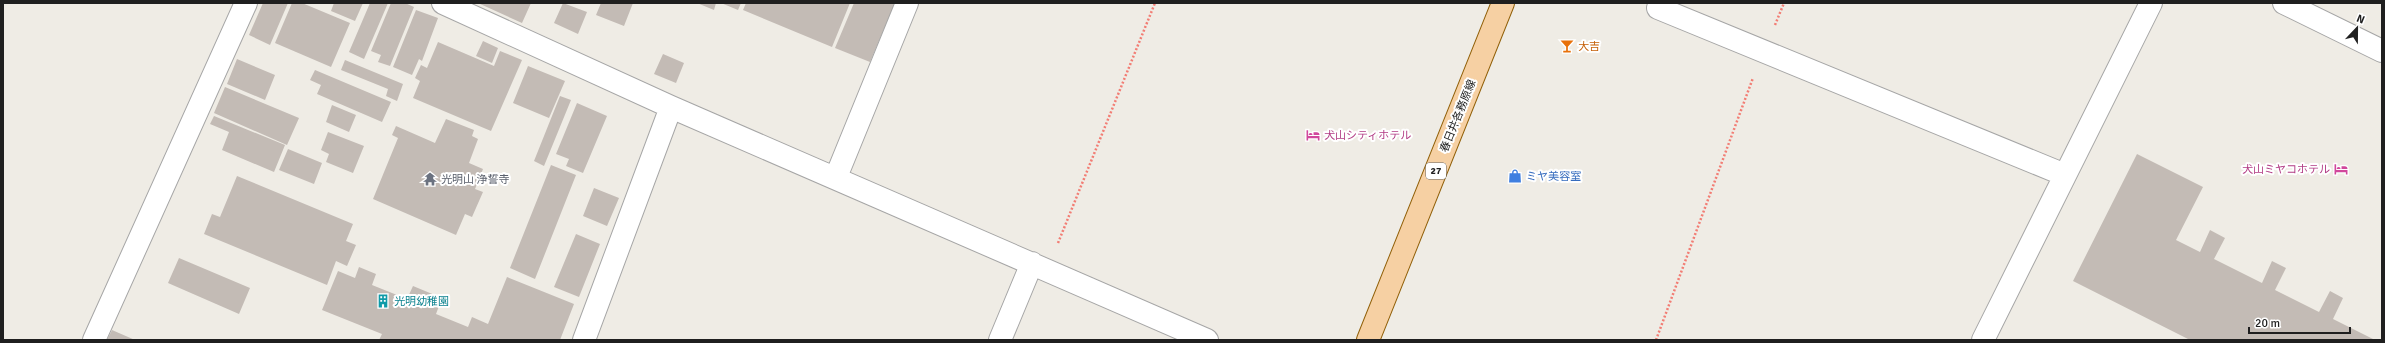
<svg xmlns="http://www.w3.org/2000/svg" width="2385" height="343" viewBox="0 0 2385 343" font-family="Signika,'Noto Sans JP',sans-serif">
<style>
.building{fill:#c3bbb5}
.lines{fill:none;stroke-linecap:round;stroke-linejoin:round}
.minor-casing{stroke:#a6a6a6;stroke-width:24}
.major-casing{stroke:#916009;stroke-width:24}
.path{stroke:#f27d74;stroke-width:2.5;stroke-dasharray:2 2;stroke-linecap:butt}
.minor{stroke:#fff;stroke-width:22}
.major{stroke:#f6d0a3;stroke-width:22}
.labels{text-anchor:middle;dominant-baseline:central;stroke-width:4;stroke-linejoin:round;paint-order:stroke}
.shield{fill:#fff;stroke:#626262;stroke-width:1}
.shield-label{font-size:10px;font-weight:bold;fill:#1f1f1f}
.food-label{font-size:11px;fill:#c56008;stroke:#fff;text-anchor:start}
.street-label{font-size:11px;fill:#1f1f1f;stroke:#fff}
.hotel-label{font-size:11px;fill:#b23c85;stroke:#fff;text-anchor:start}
.shop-label{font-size:11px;fill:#366cbe;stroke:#fff;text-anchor:start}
.worship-label{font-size:11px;fill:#5b616d;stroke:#fff;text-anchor:start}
.culture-label{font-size:11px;fill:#0d838f;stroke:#fff;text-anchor:start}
</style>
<rect width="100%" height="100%" fill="#efece5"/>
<path class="building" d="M263 3H288L270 45 249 35Z
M292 3H302L350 23 331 67 275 43Z
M334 3H363L355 21 331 11Z
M370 3H388L364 59 349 52Z
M391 3H405L414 7 390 66 378 62 381 55 371 51Z
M478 3H531L522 23Z
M563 3 587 12 578 34 554 23Z
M601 3H633L624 26 596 15Z
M697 3H716L714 10Z
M721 3H741L738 10Z
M746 3H850L832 47 743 10Z
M854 3H895L870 62 835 48Z
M416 10 438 18 422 61 419 59 412 75 393 67Z
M483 41 498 48 492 63 476 56Z
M438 42 494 66 500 51 522 60 491 131 413 98 420 81 415 78 421 65 427 68Z
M663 54 684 63 676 83 654 74Z
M237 59 275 75 265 100 227 84Z
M345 60 403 84 397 101 386 96 388 89 341 70Z
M528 66 565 81 549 118 513 103Z
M315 70 391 102 382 122 317 94 321 85 310 80Z
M225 87 299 118 287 145 214 113Z
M560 96 571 100 544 166 534 161Z
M577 103 607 116 583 173 566 166 569 159 556 154Z
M332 105 356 115 349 132 326 122Z
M214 116 285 145 274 172 222 150 229 132 210 124Z
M446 119 474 130 472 136 478 139 469 163 483 169 475 189 483 192 472 217 465 214 456 235 373 199 398 138 392 135 396 126 435 143Z
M328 132 364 146 353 173 326 162 329 154 321 150Z
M288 149 322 163 314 184 279 170Z
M2137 154 2203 187 2176 240 2200 252 2210 230 2225 238 2214 259 2262 283 2272 261 2286 268 2275 290 2319 312 2330 291 2343 298 2333 319 2375 340H2190L2073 281Z
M551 165 576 175 535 279 510 268Z
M237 176 353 224 346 241 356 245 347 266 336 261 327 285 204 234 212 214 220 217Z
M594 188 619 198 607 226 583 216Z
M576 234 600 244 579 297 554 287Z
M179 258 250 288 239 314 168 283Z
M359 267 376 274 372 285 407 299 413 286 442 298 436 314 468 327 472 317 488 324 507 277 574 304 560 340H379L382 334 322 310 338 271 355 278Z
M112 330 135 340H107Z"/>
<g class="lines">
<g class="minor-casing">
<path id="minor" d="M443 3 671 107 1207 340
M1660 3 1658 8 2065 175
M2284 3 2382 51
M836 177 907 3
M94 340 246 3
M584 340 671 107
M1000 340 1032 263
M1983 340 2151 3"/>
</g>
<g class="major-casing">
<path id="major" d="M1368 340 1503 3"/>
</g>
<path class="path" d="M1775 25 1784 3
M1058 243 1155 3
M1656 340 1753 78"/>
<use href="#minor" class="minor"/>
<use href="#major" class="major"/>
</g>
<defs>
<g id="bar-bare" transform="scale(1.08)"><path d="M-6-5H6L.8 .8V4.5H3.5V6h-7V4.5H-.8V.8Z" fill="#e8710a" stroke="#fff" stroke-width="2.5" paint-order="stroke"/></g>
<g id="hotel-bare" transform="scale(1.08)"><path d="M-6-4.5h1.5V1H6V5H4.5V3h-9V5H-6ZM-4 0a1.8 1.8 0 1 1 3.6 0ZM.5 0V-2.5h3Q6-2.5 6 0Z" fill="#d1479c" stroke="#fff" stroke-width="2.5" paint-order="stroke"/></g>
<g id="shop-bare" transform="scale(1.08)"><path d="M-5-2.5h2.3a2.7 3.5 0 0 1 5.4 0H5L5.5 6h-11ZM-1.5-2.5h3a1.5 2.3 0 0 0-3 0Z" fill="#3f7fe0" stroke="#fff" stroke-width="2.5" paint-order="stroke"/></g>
<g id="temple-bare" transform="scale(1.08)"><path d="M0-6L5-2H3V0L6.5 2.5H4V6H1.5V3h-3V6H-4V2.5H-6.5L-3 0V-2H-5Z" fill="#6b7280" stroke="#fff" stroke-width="2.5" paint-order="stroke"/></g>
<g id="building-bare" transform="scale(1.08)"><path d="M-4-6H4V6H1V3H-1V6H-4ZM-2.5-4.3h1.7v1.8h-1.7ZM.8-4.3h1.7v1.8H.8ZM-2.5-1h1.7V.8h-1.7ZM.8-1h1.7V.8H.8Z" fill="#0f9aa8" stroke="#fff" stroke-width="2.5" paint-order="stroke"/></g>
</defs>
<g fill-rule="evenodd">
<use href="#bar-bare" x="1567" y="46"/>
<use href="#hotel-bare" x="1313" y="135"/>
<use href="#hotel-bare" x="2341" y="169"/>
<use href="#shop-bare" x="1515" y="176"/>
<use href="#temple-bare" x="430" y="179"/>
<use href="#building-bare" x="383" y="301"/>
</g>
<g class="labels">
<rect class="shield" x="1426" y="163" width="20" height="16" rx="3"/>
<g class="shield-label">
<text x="1436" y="171">27</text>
</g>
<g class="food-label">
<text x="1578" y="46">大吉</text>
</g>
<g class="street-label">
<text transform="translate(1458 116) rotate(-68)">春日井各務原線</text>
</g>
<g class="hotel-label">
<text x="1324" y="135">犬山シティホテル</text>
<text x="2330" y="169" text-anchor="end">犬山ミヤコホテル</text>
</g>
<g class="shop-label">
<text x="1526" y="176">ミヤ美容室</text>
</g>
<g class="worship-label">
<text x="441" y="179">光明山 浄誓寺</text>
</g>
<g class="culture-label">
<text x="394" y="301">光明幼稚園</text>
</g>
</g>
<rect width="2385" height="343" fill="none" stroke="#1f1f1f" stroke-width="8"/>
<g transform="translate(2357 28) rotate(22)" stroke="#ffffff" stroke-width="3" paint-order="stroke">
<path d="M0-3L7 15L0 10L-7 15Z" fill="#1f1f1f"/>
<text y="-6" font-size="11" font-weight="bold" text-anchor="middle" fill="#1f1f1f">N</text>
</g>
<path d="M2249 327v6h101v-6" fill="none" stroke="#1f1f1f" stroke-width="2"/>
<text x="2255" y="327" font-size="12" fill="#1f1f1f" stroke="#ffffff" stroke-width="3" paint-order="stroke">20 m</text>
</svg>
